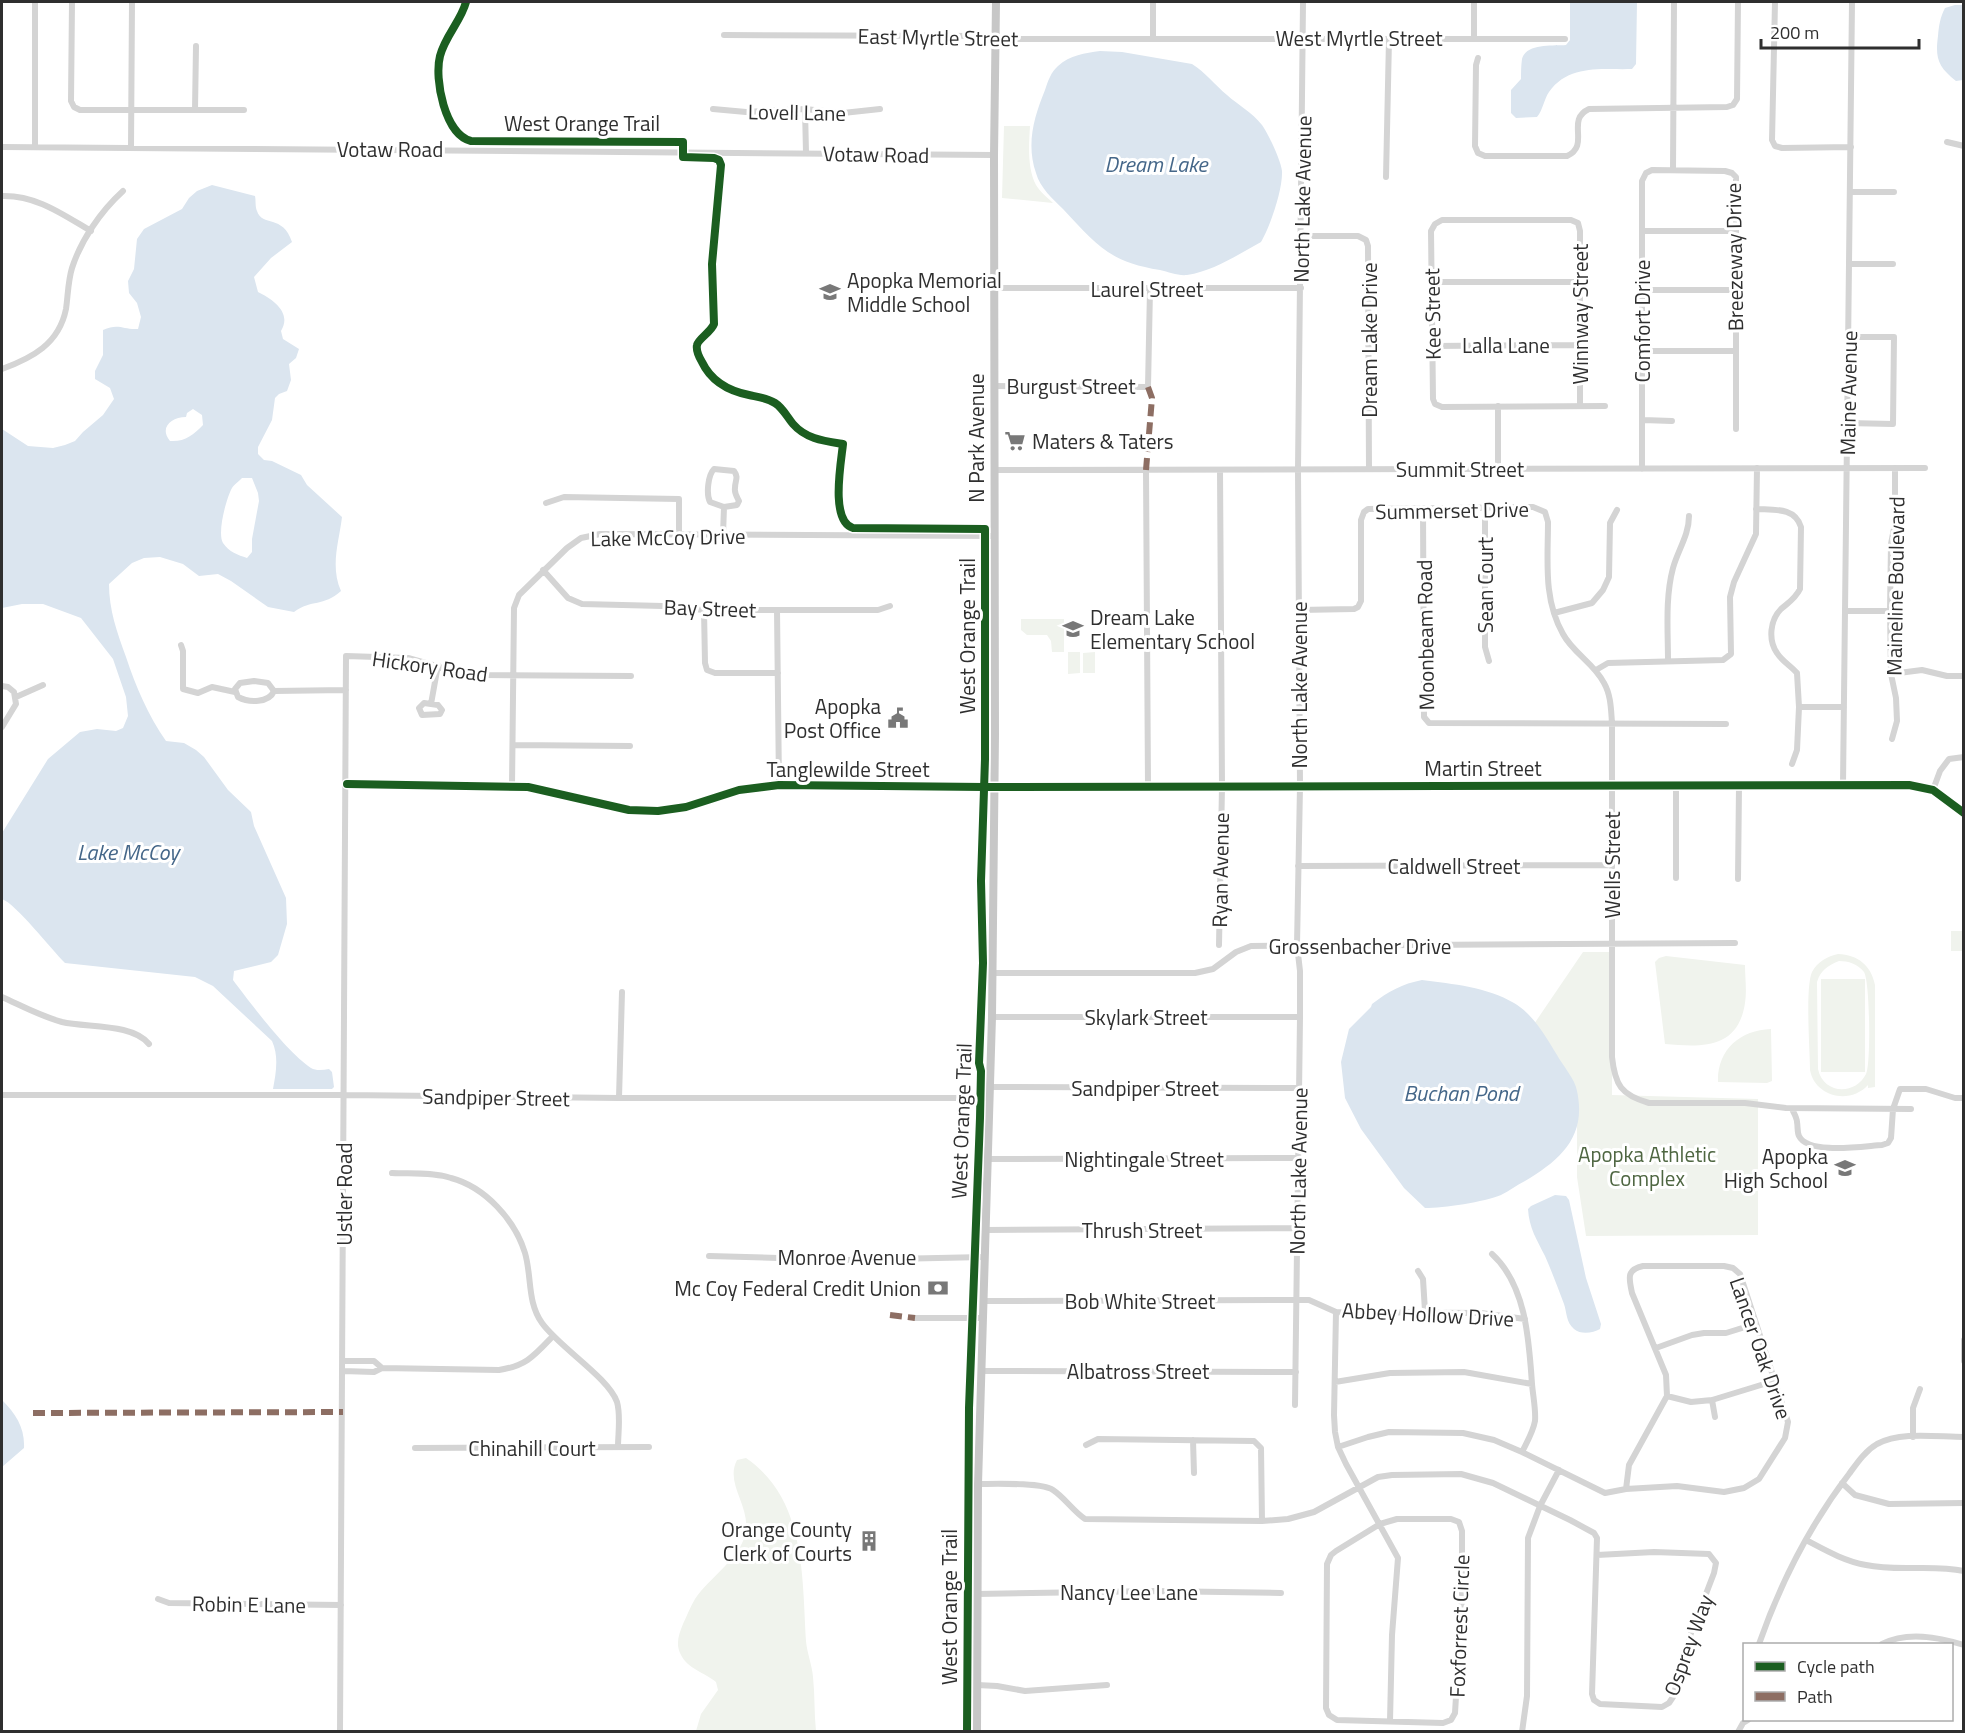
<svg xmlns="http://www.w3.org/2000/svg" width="1965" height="1733" viewBox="0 0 1965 1733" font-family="'Titillium Web',sans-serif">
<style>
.green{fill:#f0f3ed;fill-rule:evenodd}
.water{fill:#dbe5ef;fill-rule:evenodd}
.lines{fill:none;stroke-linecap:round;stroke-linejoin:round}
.minor{stroke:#d4d4d4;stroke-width:6}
.major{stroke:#c7c7c7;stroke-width:8}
.quiet{stroke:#8d6e63;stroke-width:6;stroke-dasharray:12 6;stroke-linecap:butt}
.cycleway-casing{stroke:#fff;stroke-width:11}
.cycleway{stroke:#1b5e20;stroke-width:8}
.labels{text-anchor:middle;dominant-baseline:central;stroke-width:6;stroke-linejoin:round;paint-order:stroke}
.street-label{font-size:21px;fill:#2f2f2f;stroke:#fff}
.poi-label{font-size:21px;fill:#2f2f2f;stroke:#fff;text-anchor:end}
.park-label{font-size:21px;fill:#4e6641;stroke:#fff}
.water-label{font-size:22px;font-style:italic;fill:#456789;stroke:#fff}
</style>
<rect width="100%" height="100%" fill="#fff"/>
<path class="green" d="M1004 126H1030C1029 144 1027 168 1036 185 1040 192 1048 198 1053 203L1002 198Z
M1021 619H1064V652H1052L1051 641 1047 635H1027L1021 630Z
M1068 652H1080V673L1068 674Z
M1095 652V673H1083V653Z
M1951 931H1963V951H1951Z
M1583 952H1612V1095L1758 1099V1235L1586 1236 1577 1177V1103L1515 1052Z
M1838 954C1858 955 1871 965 1875 985V1087L1868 1088V1085C1850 1105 1815 1097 1810 1070 1810 1050 1805 988 1812 972 1817 962 1828 956 1838 954ZM1839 961C1848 961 1858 964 1864 972 1870 981 1871 1065 1866 1074 1855 1096 1823 1094 1818 1069L1817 982C1821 970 1827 966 1839 961Z
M1666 956 1745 965C1745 977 1747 991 1745 1003 1738 1050 1701 1047 1665 1044L1655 962 1659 958Z
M1821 979H1865V1072H1821Z
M1771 1029 1772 1081 1767 1083 1718 1082C1717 1050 1740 1030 1771 1029Z
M746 1458C806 1499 802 1576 806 1641 807 1653 812 1665 813 1677 815 1695 814 1713 816 1731H696L701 1714 718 1690 716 1682C705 1673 687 1668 681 1655 675 1644 679 1634 683 1624 687 1616 690 1607 695 1599 708 1579 744 1555 746 1530 749 1504 725 1483 737 1460Z"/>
<path class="water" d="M1570 2H1637L1636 64 1632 69C1602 70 1569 64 1549 92 1544 99 1543 110 1537 117L1516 118 1511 113V90L1521 79C1521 73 1521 66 1522 59 1526 43 1553 46 1566 45L1570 40Z
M1955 5H1964L1963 80 1956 81C1938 67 1935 58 1938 36 1939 25 1940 18 1945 8Z
M1100 51 1122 52 1192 64C1205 72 1215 85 1227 95 1238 105 1252 112 1262 125 1268 133 1281 161 1282 171 1283 189 1270 227 1261 242 1237 255 1214 271 1187 275 1178 276 1169 272 1160 270 1109 262 1097 245 1063 209 1053 199 1040 188 1036 173 1026 144 1034 117 1045 90 1048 81 1051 72 1058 66 1070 55 1085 53 1100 51Z
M212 185 255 196C256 200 255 207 257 211 262 227 283 214 292 242L271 258 254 277 258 292C274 300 292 313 281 331L283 339 299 349 296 358 289 364 291 380 287 391 279 394 275 398 272 420 258 447V454L264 460 272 461 301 475 307 485 342 517C339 542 330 566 341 591 323 607 312 599 294 612L268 607 231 581 218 574 199 576 183 564 160 557 144 558 132 563 109 584C109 610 117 632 126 657 136 687 148 715 166 741L184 743 196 750 204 757 228 790 251 812 254 826 286 898 287 924 278 955 271 962 234 971 233 980C251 1004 287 1052 311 1068 316 1071 323 1070 329 1069L332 1072 334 1087 332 1089H273C276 1073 279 1056 272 1041L213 986 195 977 65 963C51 949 16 904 2 899V833L48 759 80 732 97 729 116 731 123 728 128 716 126 697 113 659 81 618 43 604H22L2 608V429L28 446 53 448 65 445 75 441 83 432 103 415 114 399 110 388 95 379V371L103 355V330C119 323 123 330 138 329L141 317 137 303 129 293 128 281 134 269 137 239 144 229 182 209 189 198 197 191ZM193 409 202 415 203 425C193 435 185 442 170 441 159 428 171 417 186 417L187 413ZM242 478H252L258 493 259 501 252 539V552L247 558C238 555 229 552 223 543 217 533 226 499 232 488 234 485 239 481 242 478Z
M1422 980C1453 984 1487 987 1514 1003 1534 1015 1546 1037 1557 1055 1563 1066 1575 1079 1577 1091 1587 1137 1560 1160 1525 1181 1517 1185 1509 1191 1501 1195 1485 1202 1443 1208 1425 1208L1404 1188 1361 1129 1345 1098 1341 1062 1349 1029 1371 1007 1372 1004C1389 991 1402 984 1422 980Z
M1555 1195 1566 1196 1569 1200 1586 1278 1601 1324 1600 1329C1593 1333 1581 1335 1574 1329 1566 1322 1567 1313 1564 1304 1558 1288 1552 1272 1545 1256 1537 1240 1529 1228 1528 1209L1531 1206Z
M2 1400C16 1414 25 1428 24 1448L2 1467Z"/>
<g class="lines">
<path class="minor" d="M72 2 71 101 74 107 80 110H244
M1775 2 1772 140 1775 146 1782 148 1851 147
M724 35 986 36 1003 39H1565
M1153 38V2
M1474 38V2
M1478 58 1476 65 1475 146 1478 153 1485 156H1567C1591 145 1565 120 1589 109L1727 107 1733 105 1737 99 1738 2
M713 109 746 112 805 109 843 113 880 109
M805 109 806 153
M195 110 196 46
M1947 142 1964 146
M2 147 994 155
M35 147V2
M131 147 132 2
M1673 170 1674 2
M1386 177 1389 39
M1850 192H1894
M2 196C36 195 62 214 91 231
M1642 231H1736
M1301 236H1358L1366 240 1368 246 1369 469
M1849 264H1893
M1431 282H1580
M994 288H1301
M1642 290H1736
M1432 346 1579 345
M1642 351H1736
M2 369C32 358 59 344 66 309 68 295 68 281 72 268 81 240 101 211 123 191
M994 386 1148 387 1150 289
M1580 405V231L1578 223 1571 220H1442L1435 224 1431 231 1433 399 1435 404 1442 407 1605 406
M1643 420 1672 421
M1847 423 1893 424 1894 337H1848
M714 469 734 471C739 478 735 480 735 488 734 493 737 497 739 501L737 505 724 507 710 502C706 494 708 475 714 469Z
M1498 469V406
M1642 469V181L1646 173 1652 170 1725 171 1732 173 1736 177V429
M994 470 1925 468
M1146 470 1148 786
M546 503 564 497 679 499V535
M1423 508 1424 717 1429 723 1726 724
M1485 508V647L1489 661
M1756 509C1774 510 1795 507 1801 527L1800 589C1795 599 1789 602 1781 609 1770 620 1768 640 1777 653 1782 661 1791 666 1797 673L1799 707
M723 535 724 507
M543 570 568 598 582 604 663 606 704 610H878L890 606
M704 610 705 663 707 670 715 673H778
M777 610 779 785
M1299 610 1354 609 1358 607 1361 601V520L1364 512 1368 509 1533 507 1545 512 1548 522C1548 560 1543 599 1563 634 1573 653 1594 663 1604 683 1611 695 1611 710 1612 723V1057C1615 1085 1621 1095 1649 1103H1745L1786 1108 1911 1109
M1845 611H1890
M1554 613 1592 603 1603 590 1609 577 1610 523 1617 510
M181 645 183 651V689L198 693 212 687 235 692
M1668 661C1668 631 1665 598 1673 568 1678 550 1689 535 1689 516
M1596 670 1608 663 1723 660 1731 654 1730 597 1734 582 1756 534 1757 468
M1891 674 1922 670 1947 676H1964
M2 686 8 687 14 692 16 704 2 727
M274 691 268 683 254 681 240 683 235 689 238 697C249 703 269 703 274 691L346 690
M16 697 43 685
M424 703 438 705 442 710 440 714 422 715 419 708Z
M431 704 438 665
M1892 739 1897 721 1896 698 1891 674 1890 611 1891 544 1895 523V468
M513 745 630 746
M1792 764 1797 750 1799 707H1844
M347 784 528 787 629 810 658 811 686 807 739 790 779 785 984 787 1909 785 1933 790 1964 813
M1843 785 1852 2
M512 786 514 608 519 595 567 548 581 538 600 534 995 536
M1676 786V878
M1933 790 1940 771 1949 759 1964 757
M1298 866 1611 865
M1738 879 1739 786
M1219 945 1222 787 1220 470
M993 973H1195L1213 969 1236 952 1251 946 1735 943
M2 997C22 1006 40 1016 62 1022 87 1028 132 1023 149 1044
M992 1017H1300
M991 1087 1299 1088
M2 1095H344L619 1098H990
M619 1098 622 992
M1792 1109C1794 1113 1797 1118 1797 1122 1798 1127 1797 1132 1799 1136 1808 1155 1864 1146 1882 1145L1888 1143 1891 1138 1893 1109 1900 1089H1926L1955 1098H1964
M988 1159 1299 1158
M392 1173C411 1174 432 1172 451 1178 485 1187 515 1220 525 1253 532 1277 527 1302 542 1323 559 1347 609 1378 617 1402 621 1416 618 1433 618 1447
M985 1230 1298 1228
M1492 1254C1526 1285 1529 1340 1532 1384 1533 1396 1536 1410 1535 1421 1533 1432 1527 1442 1522 1452
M709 1256 845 1260 984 1257
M1418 1271 1423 1279 1425 1311
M983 1301 1309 1300 1336 1312 1481 1313 1525 1319
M1336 1312 1334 1415 1335 1432 1338 1447 1346 1464 1398 1558 1392 1635 1390 1721
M915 1318H983
M1964 1340V1361
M1656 1348 1692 1335 1704 1333H1726L1755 1324
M343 1361H374L382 1368
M343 1371 374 1372 382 1368 499 1370C526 1366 534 1356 553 1336
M981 1371 1296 1372
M1335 1382 1390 1373 1464 1372 1532 1384
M1667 1396 1691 1402 1712 1400 1774 1381
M1712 1400 1715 1417
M1295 1405 1300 1017V971L1297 945 1300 786 1298 470 1303 2
M1913 1437V1408L1920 1389
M1193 1440 1194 1473
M1086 1445 1098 1439 1254 1441 1261 1448 1262 1521
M1338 1447 1368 1437 1389 1432 1463 1433 1494 1440 1522 1452 1605 1493 1626 1489 1677 1486 1724 1492 1744 1488 1759 1479 1785 1438 1788 1422 1740 1274 1733 1268 1724 1266H1643C1626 1270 1629 1278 1632 1293L1666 1375 1667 1396 1629 1465 1626 1489
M415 1448 649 1447
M1842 1483 1855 1495 1889 1504 1964 1503
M978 1484C994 1484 1041 1482 1053 1490 1065 1498 1073 1511 1085 1519L1262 1521 1288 1519 1314 1512 1378 1477 1392 1475 1461 1474 1493 1483 1570 1520 1594 1533 1597 1538 1592 1694 1594 1700 1600 1704 1662 1707 1669 1703 1673 1697 1691 1633 1714 1573 1716 1563 1709 1554 1654 1552 1597 1555
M1397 1519H1451L1459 1522 1462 1531V1597L1455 1713 1451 1720 1443 1723 1337 1720 1329 1715 1326 1708 1327 1564 1331 1555 1336 1551 1380 1524Z
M1806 1540C1825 1550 1844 1561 1866 1565 1898 1572 1931 1564 1964 1571
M977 1594 1156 1591 1281 1593
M158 1599 169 1603 341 1605
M1759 1644C1780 1584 1810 1525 1849 1474 1857 1463 1865 1451 1877 1444 1901 1431 1937 1437 1964 1437
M1882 1644C1907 1631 1938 1637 1964 1645
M977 1685 997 1686 1025 1691 1107 1685
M340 1732 346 656 408 658 454 671 482 675 631 676
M1522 1732 1527 1696 1528 1538 1540 1506 1559 1470
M1738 1732 1743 1723 1748 1720"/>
<path class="major" d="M977 1732 978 1484 992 1017 995 734 994 155 996 2"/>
<path class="quiet" d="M1146 470 1152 398 1148 387
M890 1315 915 1318
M33 1413 343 1412"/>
<g class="cycleway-casing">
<path id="cycleway" d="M466 2C461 21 445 36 440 56 434 79 445 135 471 141L683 142V157L714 158 719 160 721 165 712 264 714 324C711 332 698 339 697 345 696 350 699 357 702 362 711 381 729 391 749 395 758 397 767 398 775 403 783 408 787 417 793 424 806 439 824 441 843 444 841 463 830 521 853 528L985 529V759L981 881 983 963 979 1063 981 1071 980 1118 969 1408 967 1732
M347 784 528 787 629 810 658 811 686 807 739 790 779 785 984 787 1909 785 1933 790 1964 813"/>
</g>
<use href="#cycleway" class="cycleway"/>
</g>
<defs>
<g id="school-bare" transform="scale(1.62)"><path d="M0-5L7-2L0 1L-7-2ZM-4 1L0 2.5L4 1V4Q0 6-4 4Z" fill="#787878" stroke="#fff" stroke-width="2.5" paint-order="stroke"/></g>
<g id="supermarket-bare" transform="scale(1.62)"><path d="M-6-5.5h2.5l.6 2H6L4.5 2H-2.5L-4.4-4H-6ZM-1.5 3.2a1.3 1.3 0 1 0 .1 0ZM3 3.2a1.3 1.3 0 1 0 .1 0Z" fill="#787878" stroke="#fff" stroke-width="2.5" paint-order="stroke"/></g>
<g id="civic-bare" transform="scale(1.62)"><path d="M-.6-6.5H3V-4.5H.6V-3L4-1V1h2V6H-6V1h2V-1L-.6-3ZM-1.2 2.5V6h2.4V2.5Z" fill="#787878" stroke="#fff" stroke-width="2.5" paint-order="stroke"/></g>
<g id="bank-bare" transform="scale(1.62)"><path d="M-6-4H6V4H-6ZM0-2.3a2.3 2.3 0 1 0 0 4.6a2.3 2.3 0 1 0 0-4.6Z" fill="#787878" stroke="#fff" stroke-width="2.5" paint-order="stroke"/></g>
<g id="building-bare" transform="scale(1.62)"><path d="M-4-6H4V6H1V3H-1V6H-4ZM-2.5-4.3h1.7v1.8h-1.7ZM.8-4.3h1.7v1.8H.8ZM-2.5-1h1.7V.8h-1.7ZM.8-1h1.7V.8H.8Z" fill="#787878" stroke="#fff" stroke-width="2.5" paint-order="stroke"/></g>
</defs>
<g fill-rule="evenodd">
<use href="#school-bare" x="830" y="292"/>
<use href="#supermarket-bare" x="1015" y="441"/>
<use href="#school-bare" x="1073" y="629"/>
<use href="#civic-bare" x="898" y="718"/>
<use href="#school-bare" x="1845" y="1168"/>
<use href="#bank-bare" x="938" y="1288"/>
<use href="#building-bare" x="869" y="1541"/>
</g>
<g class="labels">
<g class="street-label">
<text transform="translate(938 37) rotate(1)">East Myrtle Street</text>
<text x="1359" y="38">West Myrtle Street</text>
<text transform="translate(797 112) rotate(1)">Lovell Lane</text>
<text x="582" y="123">West Orange Trail</text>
<text x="390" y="149">Votaw Road</text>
<text transform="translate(876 154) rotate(1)">Votaw Road</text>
<text transform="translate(1302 199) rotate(-89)">North Lake Avenue</text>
<text transform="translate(1734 257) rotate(-91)">Breezeway Drive</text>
<text x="1147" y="289">Laurel Street</text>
<text transform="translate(1432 314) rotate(-91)">Kee Street</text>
<text transform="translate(1580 314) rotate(-90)">Winnway Street</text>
<text transform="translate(1642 321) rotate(-90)">Comfort Drive</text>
<text transform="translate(1369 340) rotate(-90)">Dream Lake Drive</text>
<text x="1506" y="345">Lalla Lane</text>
<text x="1071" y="386">Burgust Street</text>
<text transform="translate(1848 393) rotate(-89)">Maine Avenue</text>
<text transform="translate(976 438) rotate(-90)">N Park Avenue</text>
<text x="1460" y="469">Summit Street</text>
<text transform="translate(1452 510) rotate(-1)">Summerset Drive</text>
<text transform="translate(668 537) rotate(-1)">Lake McCoy Drive</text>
<text transform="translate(1485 585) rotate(-90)">Sean Court</text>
<text transform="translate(1895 586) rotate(-89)">Maineline Boulevard</text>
<text transform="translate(710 608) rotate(2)">Bay Street</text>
<text transform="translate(1425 635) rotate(-91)">Moonbeam Road</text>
<text transform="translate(967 636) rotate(-90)">West Orange Trail</text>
<text transform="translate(430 666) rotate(8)">Hickory Road</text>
<text transform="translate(1299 685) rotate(-90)">North Lake Avenue</text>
<text x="1483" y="768">Martin Street</text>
<text x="848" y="769">Tanglewilde Street</text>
<text transform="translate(1612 865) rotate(-90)">Wells Street</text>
<text x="1454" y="866">Caldwell Street</text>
<text transform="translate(1220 870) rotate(-89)">Ryan Avenue</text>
<text x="1360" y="946">Grossenbacher Drive</text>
<text x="1146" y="1017">Skylark Street</text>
<text x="1145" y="1088">Sandpiper Street</text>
<text transform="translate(496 1097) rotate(1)">Sandpiper Street</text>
<text transform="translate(961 1121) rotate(-88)">West Orange Trail</text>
<text x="1144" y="1159">Nightingale Street</text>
<text transform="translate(1298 1171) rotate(-89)">North Lake Avenue</text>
<text transform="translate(344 1194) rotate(-90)">Ustler Road</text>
<text x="1142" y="1230">Thrush Street</text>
<text x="847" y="1257">Monroe Avenue</text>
<text x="1140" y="1301">Bob White Street</text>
<text transform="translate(1428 1314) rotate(3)">Abbey Hollow Drive</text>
<text transform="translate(1761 1348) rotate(71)">Lancer Oak Drive</text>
<text x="1138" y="1371">Albatross Street</text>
<text x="532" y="1448">Chinahill Court</text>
<text x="1129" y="1592">Nancy Lee Lane</text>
<text transform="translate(249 1604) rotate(1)">Robin E Lane</text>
<text transform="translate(949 1607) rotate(-90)">West Orange Trail</text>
<text transform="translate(1459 1626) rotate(-88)">Foxforrest Circle</text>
<text transform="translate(1688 1645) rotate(-70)">Osprey Way</text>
</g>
<g class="poi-label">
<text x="847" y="280" text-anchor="start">Apopka Memorial<tspan x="847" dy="24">Middle School</tspan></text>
<text x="1032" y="441" text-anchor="start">Maters &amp; Taters</text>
<text x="1090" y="617" text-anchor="start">Dream Lake<tspan x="1090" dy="24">Elementary School</tspan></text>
<text x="881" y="706">Apopka<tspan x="881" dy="24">Post Office</tspan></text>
<text x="1828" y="1156">Apopka<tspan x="1828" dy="24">High School</tspan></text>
<text x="921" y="1288">Mc Coy Federal Credit Union</text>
<text x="852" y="1529">Orange County<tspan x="852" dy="24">Clerk of Courts</tspan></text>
</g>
<g class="park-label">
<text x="1647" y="1154">Apopka Athletic<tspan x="1647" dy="24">Complex</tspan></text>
</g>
<g class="water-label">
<text x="1156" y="164">Dream Lake</text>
<text x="128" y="852">Lake McCoy</text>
<text x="1461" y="1093">Buchan Pond</text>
</g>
</g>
<rect width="1965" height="1733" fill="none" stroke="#2f2f2f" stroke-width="6"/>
<rect x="1743" y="1643" width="210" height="78" fill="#ffffff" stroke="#acacac" stroke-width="1.5"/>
<rect x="1755" y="1662" width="30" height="9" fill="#1b5e20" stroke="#acacac" stroke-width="1.5"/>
<text x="1797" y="1673" font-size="18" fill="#2f2f2f">Cycle path</text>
<rect x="1755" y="1692" width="30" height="9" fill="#8d6e63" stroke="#acacac" stroke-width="1.5"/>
<text x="1797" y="1703" font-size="18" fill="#2f2f2f">Path</text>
<path d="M1761 39v9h158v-9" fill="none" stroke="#2f2f2f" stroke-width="3"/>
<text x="1770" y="39" font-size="18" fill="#2f2f2f" stroke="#ffffff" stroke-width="4.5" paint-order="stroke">200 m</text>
</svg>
